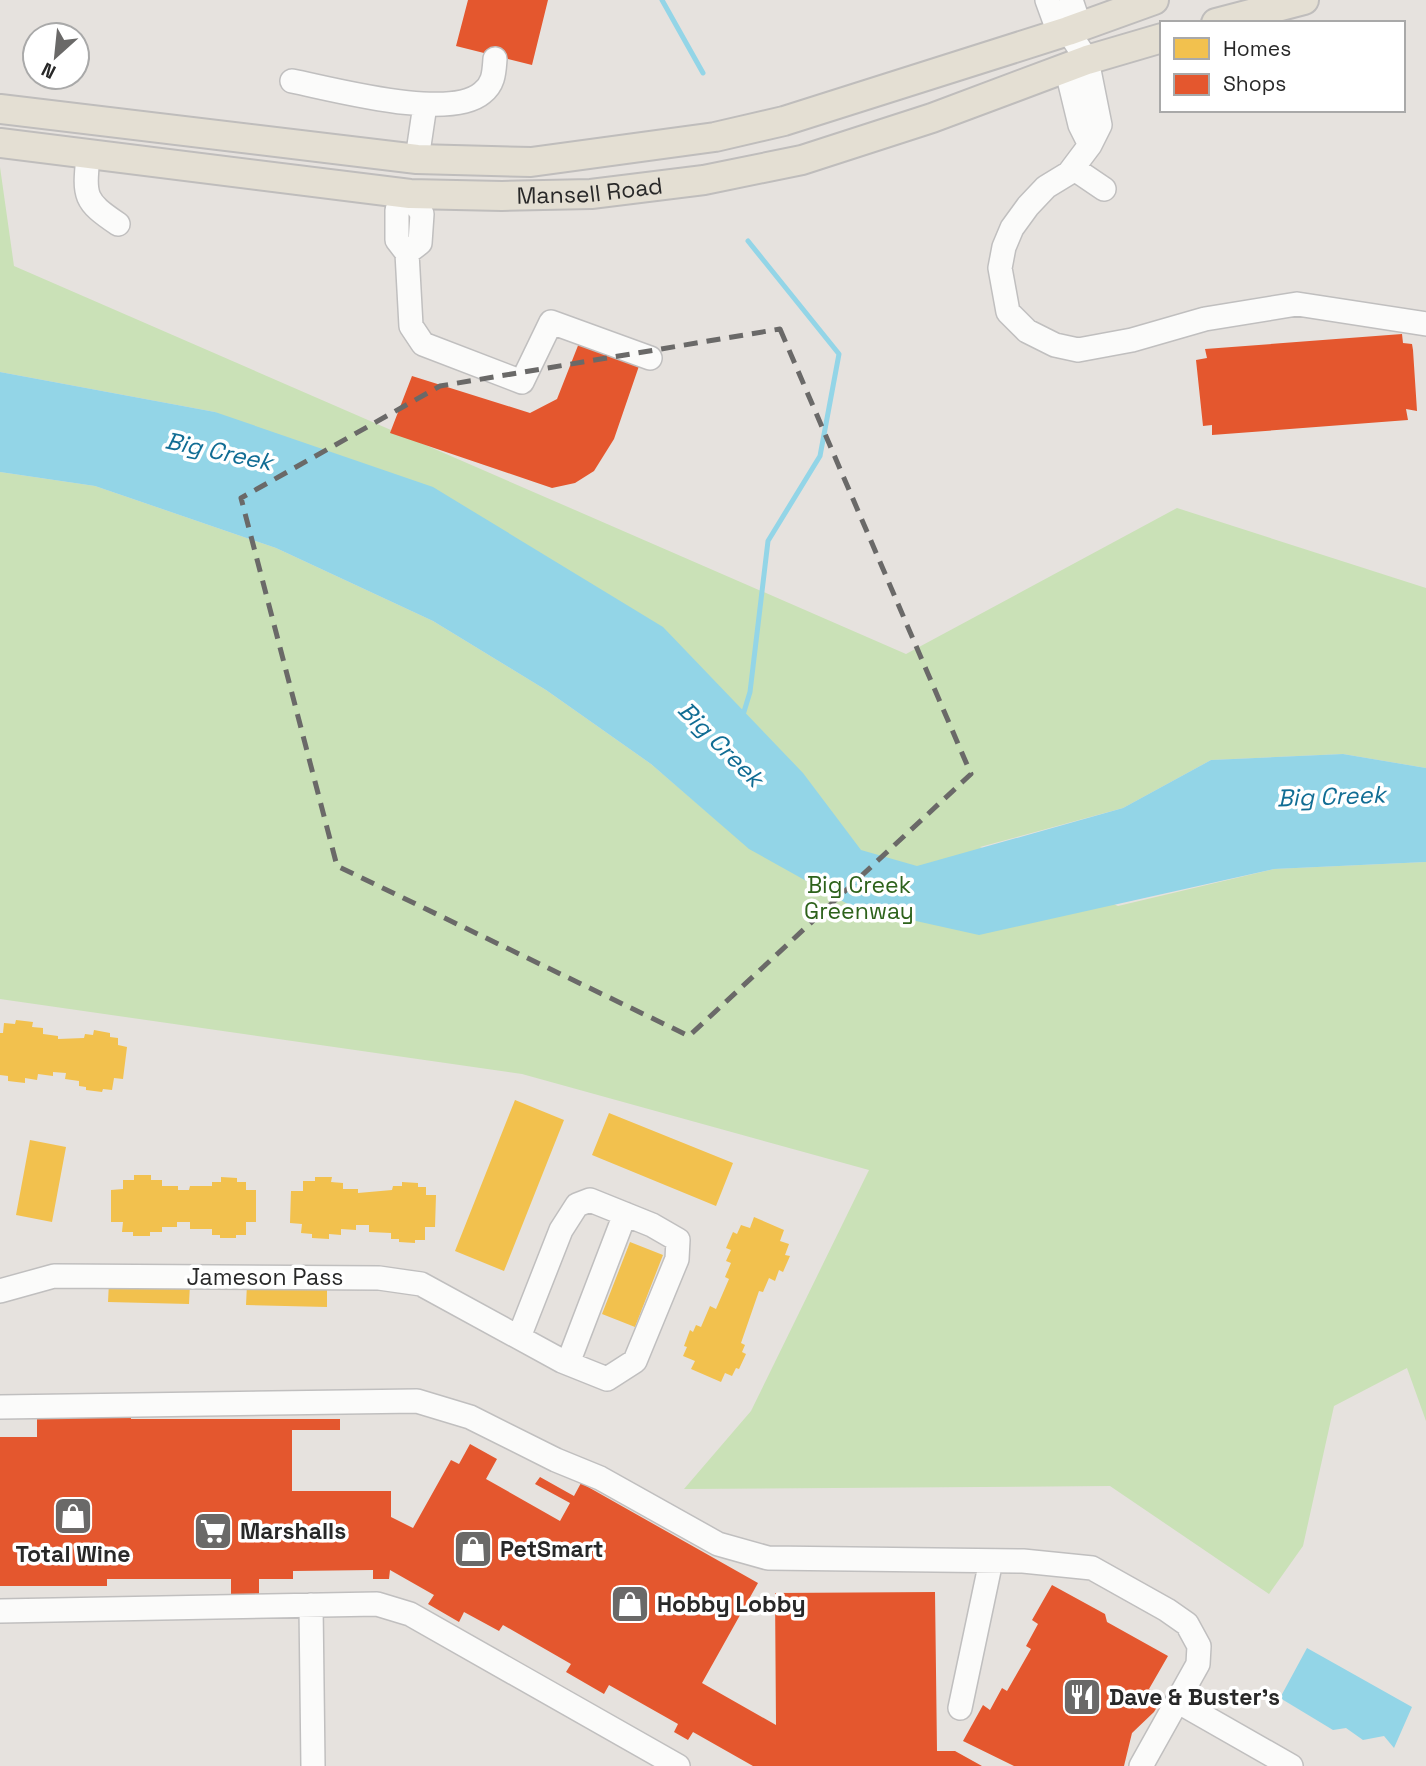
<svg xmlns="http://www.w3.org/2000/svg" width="1426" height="1766" viewBox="0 0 1426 1766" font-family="'Space Grotesk',sans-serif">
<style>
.green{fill:#cae1b7}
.water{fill:#93d5e7}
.homes{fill:#f2c14e}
.shops{fill:#e4572e}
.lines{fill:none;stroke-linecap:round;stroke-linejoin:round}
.stream{stroke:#93d5e7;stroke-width:5}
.minor-casing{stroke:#c0bfbf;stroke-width:26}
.major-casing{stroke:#bfbdbc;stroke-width:32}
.minor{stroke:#fbfbfa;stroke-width:23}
.major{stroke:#e4dfd3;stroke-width:28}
.marked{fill:none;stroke:#6a6968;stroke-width:5;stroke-dasharray:14 9;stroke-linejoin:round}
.labels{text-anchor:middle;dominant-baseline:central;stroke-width:7;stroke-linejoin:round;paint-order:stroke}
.street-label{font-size:23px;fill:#282828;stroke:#fff}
.park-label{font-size:23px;fill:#2d621b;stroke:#fff}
.poi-label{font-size:23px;font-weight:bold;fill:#282828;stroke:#fff;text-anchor:start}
.water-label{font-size:24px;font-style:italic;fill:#116d94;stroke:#fff}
</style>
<rect width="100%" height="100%" fill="#e6e2de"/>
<path class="green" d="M0 167 14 266 906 654 1177 508 1426 588V768L1343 754 1211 760 1123 808 980 847 1118 906 1274 869 1426 862V1421L1407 1368 1334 1406 1303 1546 1269 1594 1110 1486 684 1489 751 1411 869 1170 522 1074 0 999V472L95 486 276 548 433 621 546 690 651 764 749 848 783 753 215 412 0 372Z"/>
<path class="water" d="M0 372 215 412 433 487 663 627 803 773 861 850 917 866 1123 808 1211 760 1343 754 1426 768V862L1274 869 979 935 853 907 749 849 651 764 546 690 433 621 276 548 95 486 0 472Z
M1307 1648 1412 1707 1394 1748 1384 1736 1363 1740 1346 1728 1333 1730 1280 1698Z"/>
<path class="homes" d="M16 1020 33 1022 32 1027 43 1028V1034L58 1036V1039L84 1038 85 1034 93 1035 94 1030 110 1033V1037L118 1038V1045L127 1047 123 1079 114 1078 112 1090 103 1089 102 1092 86 1090V1087L79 1086V1081L65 1079 66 1073 53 1072V1076L38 1074 37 1080 25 1078V1083L8 1081V1076L0 1075V1033H3L4 1023 15 1024Z
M515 1100 564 1120 504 1271 455 1251Z
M609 1113 733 1163 716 1206 592 1155Z
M30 1140 66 1147 52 1222 16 1215Z
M134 1175H151V1180H162V1186H178V1190H189L190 1186H212V1182H221V1177L237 1178V1182H246V1190H256V1222H246V1235H236V1238H220V1235H212V1229H190V1222H177V1227H162V1232H150V1236H133V1232H122L123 1222H111V1190L123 1189V1180H134Z
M315 1177H332L331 1182 343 1183V1189H358V1193L392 1190 393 1186H402V1182L418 1183V1187H426V1195H436L435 1227H425V1240H415V1243L399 1242V1239H391V1233L369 1232V1225H356V1230L341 1229V1235L329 1234V1239L312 1238V1234L301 1233 302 1224 290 1223 291 1191H303V1181H315Z
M754 1217 784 1230 780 1241 789 1244 785 1255 790 1256 783 1272 779 1270 775 1281 769 1278 763 1292 759 1291 741 1343 745 1345 742 1352 746 1354 739 1369 736 1368 732 1376 725 1373 721 1382 691 1369 695 1361 683 1356 687 1347 684 1346 690 1330 693 1332 696 1325 701 1327 710 1306 716 1309 729 1279 725 1277 731 1263 726 1261 731 1250 726 1248 733 1232 737 1234 741 1225 750 1228Z
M630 1242 663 1255 635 1327 602 1314Z
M109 1282 190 1284 189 1304 108 1302Z
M247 1284 327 1286V1307L246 1305Z"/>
<path class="shops" d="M468 0H548L532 65 456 46Z
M1402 334 1403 343 1412 344 1413 350 1417 411 1406 409 1408 420 1212 435V425L1203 426 1196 360 1207 358 1205 349Z
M579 343 639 366 614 439 594 471 575 483 552 488 390 433 412 376 530 413 557 399Z
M37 1414H131V1419H340V1430H292V1491H391V1517L413 1528 451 1460 459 1464 470 1444 497 1459 486 1479 560 1521 570 1503 535 1484 540 1477 574 1496 581 1483 758 1583 702 1683 776 1725 775 1593 935 1592 937 1751H955L982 1766H753L693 1732 688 1740 674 1732 678 1724 609 1685 604 1694 566 1672 571 1664 503 1625 499 1631 464 1612 459 1622 428 1604 434 1595 390 1570 389 1579H373V1570L293 1571V1579H259V1594H231V1579H107V1586H0V1437H37Z
M1052 1585 1105 1614 1107 1622 1168 1656 1149 1689 1163 1697 1154 1712 1132 1733 1124 1766H1014L963 1741 983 1705 990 1710 1002 1688 1007 1691 1031 1649 1026 1646 1038 1624 1032 1620Z"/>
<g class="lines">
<path class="stream" d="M662 0 703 73
M743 715 750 692 768 541 820 456 839 354 748 241"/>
<g class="minor-casing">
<path id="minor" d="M1047 0 1055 22 1068 31 1087 60 1100 125 1090 145 1069 173 1046 187 1028 206 1012 228 1004 247 1000 268 1008 312 1027 331 1055 345 1078 350 1132 340 1205 319 1297 304 1426 324
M1068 31 1076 15 1071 0
M1066 67 1080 125 1090 145
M292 81C333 89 449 121 482 93 494 84 494 72 495 59
M88 156C84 197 84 201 118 224
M417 159 425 105
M1073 168 1104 189
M407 253 420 243 422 214 410 194 397 210V240L407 253 411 326 423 344 522 382 551 322 650 358
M0 1291 54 1276 379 1278 421 1284 562 1361 607 1379 635 1361 677 1259 678 1240 652 1225 590 1200 577 1205 561 1230 519 1337
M568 1363 625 1214
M0 1407 417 1401 470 1417 556 1460 600 1478 718 1544 768 1558 1023 1561 1092 1568 1167 1610 1187 1624 1199 1646 1198 1664 1141 1766
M311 1605 313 1766
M0 1611 377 1604 410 1614 678 1766
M1177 1701 1291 1766
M960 1708 991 1561"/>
</g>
<g class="major-casing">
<g id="major">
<path d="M1216 23 1304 0"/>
<path d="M0 109 417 159 531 162 715 137 784 121 1068 31 1154 0"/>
<path id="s1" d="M0 143 410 194 502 196 591 194 704 180 802 160 932 118 1087 60 1162 38"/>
</g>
</g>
<use href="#minor" class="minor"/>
<use href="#major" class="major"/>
</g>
<path class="marked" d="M780 329 971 774 689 1036 337 866 241 498 440 386Z"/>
<defs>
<g id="shop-square" transform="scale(2.0125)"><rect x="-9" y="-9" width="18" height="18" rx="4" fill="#6a6968" stroke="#fff"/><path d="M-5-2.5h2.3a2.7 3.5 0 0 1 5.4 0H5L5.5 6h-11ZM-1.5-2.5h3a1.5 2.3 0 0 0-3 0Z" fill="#fff"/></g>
<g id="supermarket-square" transform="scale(2.0125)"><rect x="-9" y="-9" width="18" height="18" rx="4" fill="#6a6968" stroke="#fff"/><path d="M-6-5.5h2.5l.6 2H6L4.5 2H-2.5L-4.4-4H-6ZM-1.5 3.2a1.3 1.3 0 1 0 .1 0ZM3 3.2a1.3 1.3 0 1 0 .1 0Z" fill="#fff"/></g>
<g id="restaurant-square" transform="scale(2.0125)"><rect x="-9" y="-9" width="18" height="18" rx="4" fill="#6a6968" stroke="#fff"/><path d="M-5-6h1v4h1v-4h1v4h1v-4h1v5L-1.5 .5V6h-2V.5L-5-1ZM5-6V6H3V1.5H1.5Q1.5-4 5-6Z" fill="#fff"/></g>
</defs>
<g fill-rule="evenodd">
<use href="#shop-square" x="73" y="1516"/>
<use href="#supermarket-square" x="213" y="1531"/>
<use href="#shop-square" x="473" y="1549"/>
<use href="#shop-square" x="630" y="1604"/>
<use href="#restaurant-square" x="1082" y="1697"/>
</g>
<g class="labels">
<g class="street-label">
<text stroke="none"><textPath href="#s1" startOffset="593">Mansell Road</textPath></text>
<text x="265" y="1277">Jameson Pass</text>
</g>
<g class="park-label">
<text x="859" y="885">Big Creek<tspan x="859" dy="26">Greenway</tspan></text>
</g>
<g class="poi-label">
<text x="240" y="1531">Marshalls</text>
<text x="500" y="1549">PetSmart</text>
<text x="73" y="1554" text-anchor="middle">Total Wine</text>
<text x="657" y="1604">Hobby Lobby</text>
<text x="1109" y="1697">Dave &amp; Buster's</text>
</g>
<g class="water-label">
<text transform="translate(219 451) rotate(12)">Big Creek</text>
<text transform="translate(721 744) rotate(45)">Big Creek</text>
<text transform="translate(1331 796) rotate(-2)">Big Creek</text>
</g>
</g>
<rect x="1160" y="21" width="245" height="91" fill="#ffffff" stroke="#a9a9a9" stroke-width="2"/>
<rect x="1174" y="38" width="35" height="21" fill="#f2c14e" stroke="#a9a9a9" stroke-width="2"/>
<text x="1223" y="56" font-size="21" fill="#282828">Homes</text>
<rect x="1174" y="74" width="35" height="21" fill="#e4572e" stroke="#a9a9a9" stroke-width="2"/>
<text x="1223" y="91" font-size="21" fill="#282828">Shops</text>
<g transform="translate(56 56) rotate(207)"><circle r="33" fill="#ffffff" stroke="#a9a9a9" stroke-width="2"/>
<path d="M0-5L12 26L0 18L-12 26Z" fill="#6a6968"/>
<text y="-10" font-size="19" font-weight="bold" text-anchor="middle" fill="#282828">N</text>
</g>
</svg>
